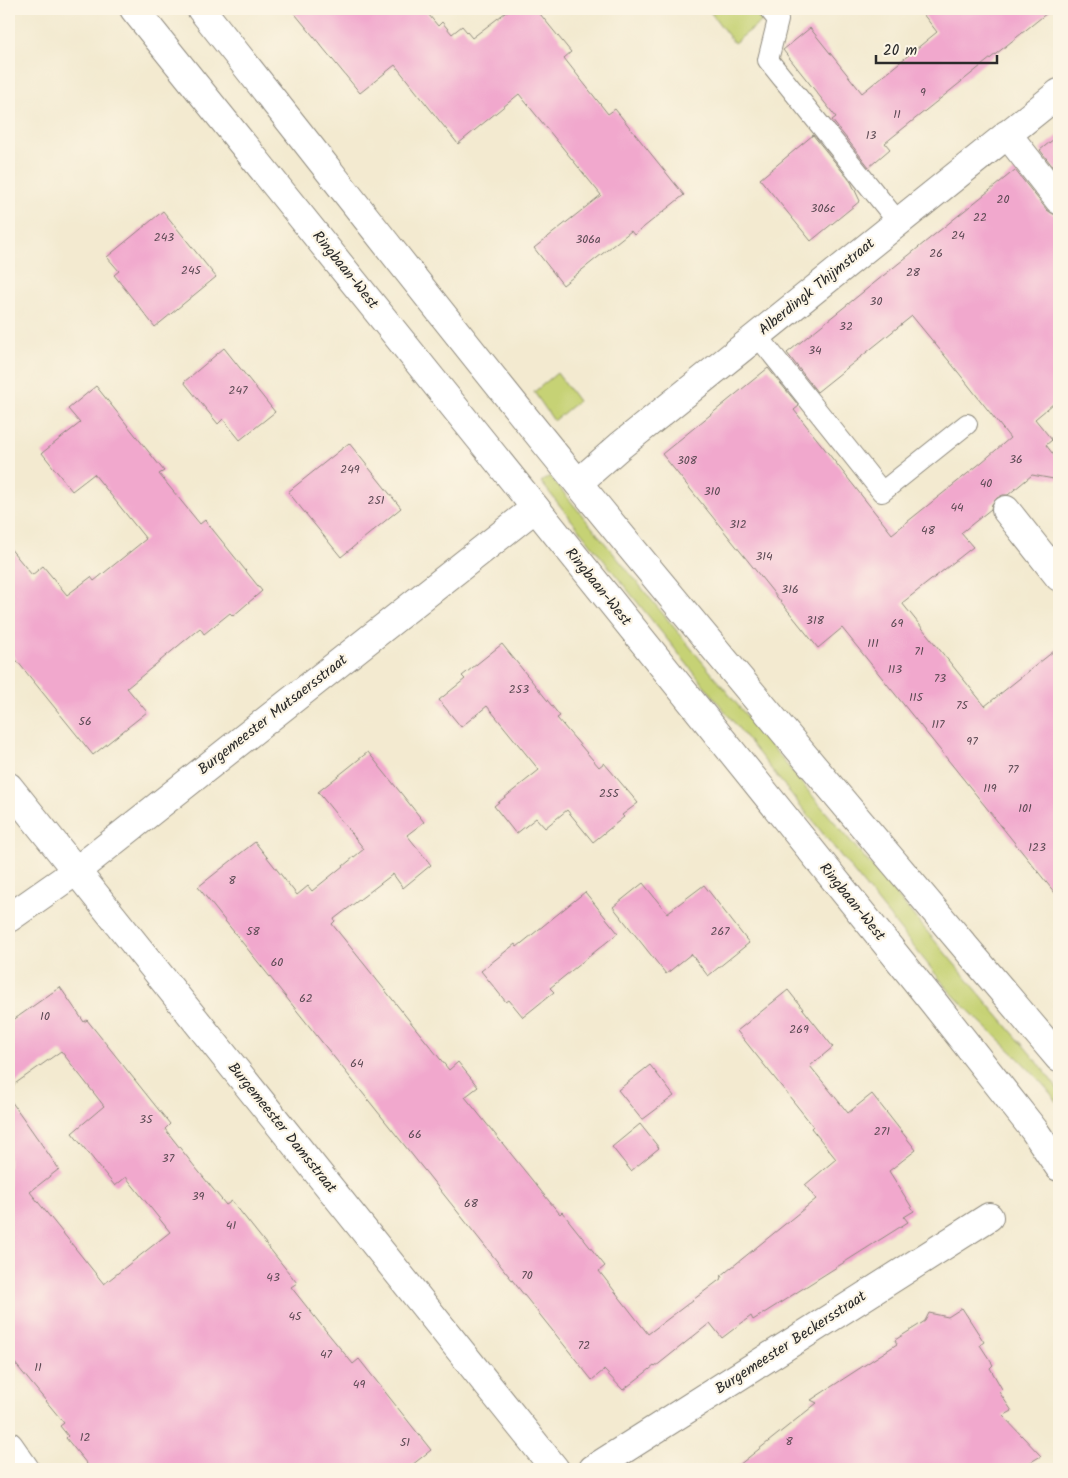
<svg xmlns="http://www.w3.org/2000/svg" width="1068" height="1478" viewBox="0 0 1068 1478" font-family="Kalam,sans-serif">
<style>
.green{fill:#c6d274;stroke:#787e50}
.building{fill:#f1a8cd}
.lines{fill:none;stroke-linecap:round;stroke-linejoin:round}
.service-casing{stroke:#8f8a7e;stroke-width:22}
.minor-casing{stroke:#8f8a7e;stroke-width:30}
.secondary-casing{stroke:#8f8a7e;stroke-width:30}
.service{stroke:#fff;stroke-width:20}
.minor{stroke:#fff;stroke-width:28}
.secondary{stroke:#fff;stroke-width:28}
.labels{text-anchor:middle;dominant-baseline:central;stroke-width:4.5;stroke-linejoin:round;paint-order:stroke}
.number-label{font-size:12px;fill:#5c4a54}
.street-label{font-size:15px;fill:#2b2b2b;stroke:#fcf5e5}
</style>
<rect width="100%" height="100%" fill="#fcf5e5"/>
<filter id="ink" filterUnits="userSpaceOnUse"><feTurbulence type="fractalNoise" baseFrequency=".02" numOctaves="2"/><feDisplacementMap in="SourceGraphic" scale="10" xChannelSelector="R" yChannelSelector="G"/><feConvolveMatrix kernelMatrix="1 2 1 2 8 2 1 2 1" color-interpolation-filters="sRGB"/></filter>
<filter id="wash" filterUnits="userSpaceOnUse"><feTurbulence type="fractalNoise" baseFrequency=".0096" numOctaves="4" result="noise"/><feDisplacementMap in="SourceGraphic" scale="20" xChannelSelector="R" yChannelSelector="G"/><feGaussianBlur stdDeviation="1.12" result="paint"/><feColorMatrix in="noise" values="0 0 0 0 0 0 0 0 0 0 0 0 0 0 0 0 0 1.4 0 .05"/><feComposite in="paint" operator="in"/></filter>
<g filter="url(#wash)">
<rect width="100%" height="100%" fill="#f3ead0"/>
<path class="green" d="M708 9H757L765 19 734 43Z
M557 373 578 401 554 421 534 392Z
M550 476 804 786 1039 1064 1059 1091V1104C1026 1060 983 1028 946 987L541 482Z"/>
<g id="blocks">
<path class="building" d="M291 9H424L438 26 442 22 452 34 462 26 472 38 510 9H536L571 52 564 58 608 114 615 109 684 195 634 235 631 231 563 285 534 248 601 195 519 94 458 144 395 65 360 93Z
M919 9H1052L885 143 890 149 869 167 832 120 836 117 783 50 810 28 862 93 937 32Z
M813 135 851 182 860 201 811 241 760 179Z
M1059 135V175L1040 150Z
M1015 170 1047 210 1053 214 1059 215V399L1035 419 1052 440 1046 445 1059 462V480L1032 475 1008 495H1003L997 498 992 504 991 509 961 533 973 547 902 603 985 706 1059 647V898L842 628 818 648 662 454 768 368 799 406 794 410 892 534 982 462 1010 438 954 367 912 316 817 392 787 353Z
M163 211 216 277 155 327 114 275 119 271 107 257Z
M224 348 275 412 240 440 223 419 218 424 184 382Z
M96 386 164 471 159 474 200 524 205 520 262 591 233 616 230 613 204 634 200 628 127 688 147 712 93 755 9 651V547L32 575 43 566 67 595 91 577 94 581 146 539 94 474 72 491 42 453 80 423 68 409Z
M349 443 401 508 341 557 288 492Z
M502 644 560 716 557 718 599 767 604 763 638 803 622 815 624 817 593 842 567 810 545 828 536 818 516 834 494 806 539 770 487 706 461 727 439 700 465 679 462 676Z
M368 752 424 822 407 835 431 865 403 888 393 874 334 919 335 921 332 924 449 1070 458 1062 478 1087 465 1097 549 1201 560 1214 562 1212 605 1266 599 1271 648 1334 722 1278 721 1276 816 1199 805 1185 836 1159 811 1128 813 1126 737 1031 788 990 833 1047 810 1066 848 1113 872 1094 916 1150 889 1171 914 1211 904 1217 908 1222 753 1320 751 1316 722 1338 710 1323 655 1367 654 1366 623 1390 604 1370 592 1380 198 887 255 842 297 895 308 886 312 891 364 849 318 792Z
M643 883 667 913 704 885 749 943 708 976 691 954 666 974 613 907Z
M585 892 618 933 550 988 554 992 523 1017 509 1000 506 1002 481 971 515 944 517 947Z
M60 987 84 1022 87 1020 170 1124 165 1129 195 1167 226 1205 232 1201 297 1283 291 1287 322 1326 353 1364 359 1359 431 1450 407 1469H91L66 1438 68 1436 60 1426 64 1423 9 1356V1098L59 1169 30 1192 104 1284 170 1232 126 1177 115 1186 72 1133 104 1106 61 1051 9 1088V1023Z
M650 1065 674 1096 642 1120 618 1090Z
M640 1124 659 1148 631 1171 612 1147Z
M962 1308 984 1342 980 1345 993 1365 990 1368 1002 1389 999 1392 1012 1411 1003 1416 1041 1456 1019 1469H734L817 1403 811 1400 897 1344 895 1340 925 1321 929 1313 948 1317Z"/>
</g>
</g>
<g filter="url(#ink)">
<use href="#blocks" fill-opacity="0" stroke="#8f8a7e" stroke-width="1"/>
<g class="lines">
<g class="service-casing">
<path id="service" d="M769 9 778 20 768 60 898 222
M757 335 882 492 967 424"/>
</g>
<g class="minor-casing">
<path id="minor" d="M1007 134 1059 200
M578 483 620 446 1059 93
M1006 510 1059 577
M9 787 555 1469
M9 918 76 871 535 508
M9 1446 25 1469
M593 1469 989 1217"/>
</g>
<g class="secondary-casing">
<path id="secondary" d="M134 9 934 1003 1034 1130 1059 1167
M201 9C327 167 450 327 578 483 736 677 898 867 1059 1058"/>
</g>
<use href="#service" class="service"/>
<use href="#minor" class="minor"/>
<use href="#secondary" class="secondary"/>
</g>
</g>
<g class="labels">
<g class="number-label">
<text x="923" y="92">9</text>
<text x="897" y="114">11</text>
<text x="871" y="135">13</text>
<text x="1003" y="199">20</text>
<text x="823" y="208">306c</text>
<text x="980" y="217">22</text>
<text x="958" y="235">24</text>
<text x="164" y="237">243</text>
<text x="588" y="239">306a</text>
<text x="936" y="253">26</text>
<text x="191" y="270">245</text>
<text x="913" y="272">28</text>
<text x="876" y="301">30</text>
<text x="846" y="326">32</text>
<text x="815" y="350">34</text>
<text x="238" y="390">247</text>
<text x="1016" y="459">36</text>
<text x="687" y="460">308</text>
<text x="350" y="469">249</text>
<text x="986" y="483">40</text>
<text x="712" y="491">310</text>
<text x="376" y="500">251</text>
<text x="957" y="507">44</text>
<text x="738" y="524">312</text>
<text x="928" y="530">48</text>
<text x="764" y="556">314</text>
<text x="790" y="589">316</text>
<text x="815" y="620">318</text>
<text x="897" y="623">69</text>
<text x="873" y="643">111</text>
<text x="919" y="651">71</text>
<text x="895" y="669">113</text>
<text x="940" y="678">73</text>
<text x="519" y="689">253</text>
<text x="916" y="697">115</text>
<text x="962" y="705">75</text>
<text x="85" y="721">56</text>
<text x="938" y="724">117</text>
<text x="972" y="741">97</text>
<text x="1013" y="769">77</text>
<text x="990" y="788">119</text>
<text x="609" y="793">255</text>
<text x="1025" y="808">101</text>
<text x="1037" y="847">123</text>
<text x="232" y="880">8</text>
<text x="253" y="931">58</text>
<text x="720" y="931">267</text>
<text x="277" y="962">60</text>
<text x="306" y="998">62</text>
<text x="45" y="1016">10</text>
<text x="799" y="1029">269</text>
<text x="357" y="1063">64</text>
<text x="146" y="1119">35</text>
<text x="882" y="1131">271</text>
<text x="415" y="1134">66</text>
<text x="168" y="1158">37</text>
<text x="198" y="1196">39</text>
<text x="471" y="1203">68</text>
<text x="231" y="1225">41</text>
<text x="527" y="1275">70</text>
<text x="273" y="1277">43</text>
<text x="295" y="1316">45</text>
<text x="584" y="1345">72</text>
<text x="326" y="1354">47</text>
<text x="38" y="1367">11</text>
<text x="359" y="1384">49</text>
<text x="85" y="1437">12</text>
<text x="789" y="1441">8</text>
<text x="405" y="1442">51</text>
</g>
<g class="street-label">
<text transform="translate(345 270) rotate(51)">Ringbaan-West</text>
<text transform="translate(817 287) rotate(-39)">Alberdingk Thijmstraat</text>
<text transform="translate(598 587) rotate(51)">Ringbaan-West</text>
<text transform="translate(273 715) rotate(-38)">Burgemeester Mutsaersstraat</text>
<text transform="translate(852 902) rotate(51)">Ringbaan-West</text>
<text transform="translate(282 1128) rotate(51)">Burgemeester Damsstraat</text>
<text transform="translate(791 1343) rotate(-33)">Burgemeester Beckersstraat</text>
</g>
</g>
<rect width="1068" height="1478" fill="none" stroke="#fcf5e5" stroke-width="30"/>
<path d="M876 55v8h121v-8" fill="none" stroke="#2b2b2b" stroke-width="2.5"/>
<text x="883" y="55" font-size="15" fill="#2b2b2b" stroke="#fcf5e5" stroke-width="4" paint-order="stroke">20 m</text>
</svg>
